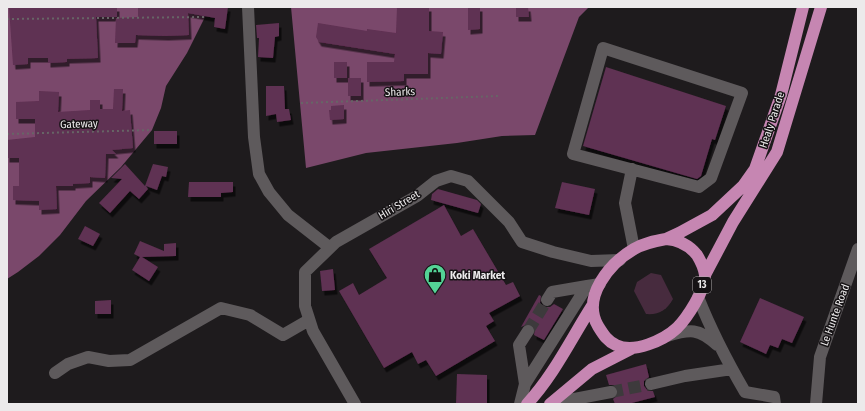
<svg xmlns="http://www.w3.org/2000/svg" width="865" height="411" viewBox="0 0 865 411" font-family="'Fira Sans Condensed',sans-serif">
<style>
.green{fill:#472b3e}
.water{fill:#7a486b}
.building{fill:#5f3052;filter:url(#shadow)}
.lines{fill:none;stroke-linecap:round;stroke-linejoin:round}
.minor-tunnel{stroke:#3d3a3c;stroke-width:12;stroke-dasharray:12 6;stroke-linecap:butt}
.path{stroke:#676566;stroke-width:2;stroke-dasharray:2 3;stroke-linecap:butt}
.minor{stroke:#5e5a5c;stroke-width:12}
.highway{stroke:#c686b2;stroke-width:12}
.labels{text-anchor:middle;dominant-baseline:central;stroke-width:3;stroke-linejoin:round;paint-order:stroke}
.shield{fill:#151214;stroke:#aca9aa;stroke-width:1}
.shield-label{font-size:10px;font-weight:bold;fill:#eceaeb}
.street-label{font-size:11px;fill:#eceaeb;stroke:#151214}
.poi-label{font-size:11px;font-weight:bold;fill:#eceaeb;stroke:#151214;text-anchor:start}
</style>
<defs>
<filter id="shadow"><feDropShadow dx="2.5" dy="4.5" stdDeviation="0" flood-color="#0009"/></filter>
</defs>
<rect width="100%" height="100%" fill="#1e1b1d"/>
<path class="green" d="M651 273 661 275 673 299C667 310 659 315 646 314L634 291 637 282Z"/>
<path class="water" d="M7 7H203L205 17 187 53 166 86 161 108 152 130 121 167 86 201 60 235 39 256 18 272 7 279Z
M291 7H589L579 17 535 135 502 136 457 143 366 153 306 168Z"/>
<path class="building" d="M9 7H117V17H96L98 58 67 59V62L48 63V58H28V64L13 65Z
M138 7H228L225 29 214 27 215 18 188 13 189 35 166 36 136 35 135 43H115L116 18 138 17Z
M397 7H429V31L443 32 441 54 428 53V74H404V81L367 82V62H394L395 54 319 42 316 37 318 23 367 31V29L396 33Z
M468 7H480V29L468 30Z
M516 7H528L529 17H516Z
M279 23V36L275 37 273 58 258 57 259 38H257L256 25Z
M334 62H347V78H334Z
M606 67 726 106 715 140 712 139 701 176 697 179 583 146Z
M348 78H361V96H348Z
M266 86H284L285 109H289L291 120 277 122 276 114 266 116Z
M114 89H123L122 111 130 110 133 148 112 150 116 154H106L105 178 90 177V183L73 184V186H56L57 209 39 210V201L13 200V186H19V158H7V140L35 137V119H16V102L39 101V91L59 92 58 112 90 110V100H100V109H113Z
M344 105V119L330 120 329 110H331V106Z
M154 131H177V144H154Z
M125 164 145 186 153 164 168 167 166 177 162 176 157 190 146 186 148 189 139 199 130 191 110 213 99 203 122 179 111 178Z
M189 182H233V192L221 193V197H188Z
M562 182 595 189 589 215 555 208Z
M438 189 477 200 481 204 478 213 431 200 432 194Z
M444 205 461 236 473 229 506 285 513 282 520 296 489 313 494 321 486 326 495 341 436 376 426 360 418 364 412 352 384 368 339 291 353 283 359 295 387 278 369 249Z
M85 226 100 234 93 246 78 239Z
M140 241 164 251V244L176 243V256L142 257 158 267 149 281 132 270 140 257 134 254Z
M333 269 335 290 322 291 320 271Z
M539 295 541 296 540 303 543 307H550L554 304 563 309 544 340 534 335 535 328 532 325 528 324 521 327Z
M760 298 804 317 792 343 782 339 778 348 770 345 766 354 740 342Z
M111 300V314H95V301Z
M646 364 649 377 644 381V386L648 391H653L655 397 628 404H615L613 399 618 395V390L614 385H609L606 375Z
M457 374 487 375V404H456Z"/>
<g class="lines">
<path class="minor-tunnel" d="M528 331 547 300
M611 392 651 384"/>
<path class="path" d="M7 19 205 17
M301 103 499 96
M7 134 152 130"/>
<path class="minor" d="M248 7 254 137 259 174 269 192 288 215 329 247
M603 48 742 93 711 178 699 187 573 154Z
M632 169 625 203 634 249
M698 297C711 330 727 361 745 392L774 397 775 404
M547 300 552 292 587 286
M667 336C690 329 699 328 717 345
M55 373 68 364 88 357 109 361 130 360 221 308 250 315 283 335 309 320
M525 384 519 345 528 331
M651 384 685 376 732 369
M355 404 313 331 305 306V272L336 242 417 196 436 181 451 176 468 181 509 222 522 242 553 252 591 261 620 260
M520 404 525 384 587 286 600 284
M560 404 564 401 611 392
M816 404 820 357 858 249"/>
<path class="highway" d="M666 239C679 240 689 245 697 255 700 260 704 268 705 275 706 289 687 318 677 328 664 340 634 354 616 345 607 341 603 334 598 326 581 297 610 263 634 249 644 243 655 241 666 239Z
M666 239 679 233 712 215 743 186 755 169 781 95 803 7
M705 275 733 222 777 152 821 7
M527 404C554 375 571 339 592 306
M550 404 592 369 631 349"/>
</g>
<defs>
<g id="shop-pin" transform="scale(1.15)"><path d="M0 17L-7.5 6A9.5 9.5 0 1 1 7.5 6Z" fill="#54d396" stroke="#151214"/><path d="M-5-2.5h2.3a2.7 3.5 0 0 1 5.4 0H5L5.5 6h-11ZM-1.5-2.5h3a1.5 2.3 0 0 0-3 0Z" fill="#111"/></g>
</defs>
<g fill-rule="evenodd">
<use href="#shop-pin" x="435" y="275"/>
</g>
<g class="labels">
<rect class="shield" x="693" y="277" width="18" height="16" rx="3"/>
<g class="shield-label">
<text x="702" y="285">13</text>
</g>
<g class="street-label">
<text transform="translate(400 92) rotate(-2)">Sharks</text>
<text transform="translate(772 120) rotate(-72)">Healy Parade</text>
<text transform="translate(79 124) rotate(-2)">Gateway</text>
<text transform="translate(399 205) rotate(-31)">Hiri Street</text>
<text transform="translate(835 315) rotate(-70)">Le Hunte Road</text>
</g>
<g class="poi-label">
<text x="450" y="275">Koki Market</text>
</g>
</g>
<rect width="865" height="411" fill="none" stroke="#eceaeb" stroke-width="16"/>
</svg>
